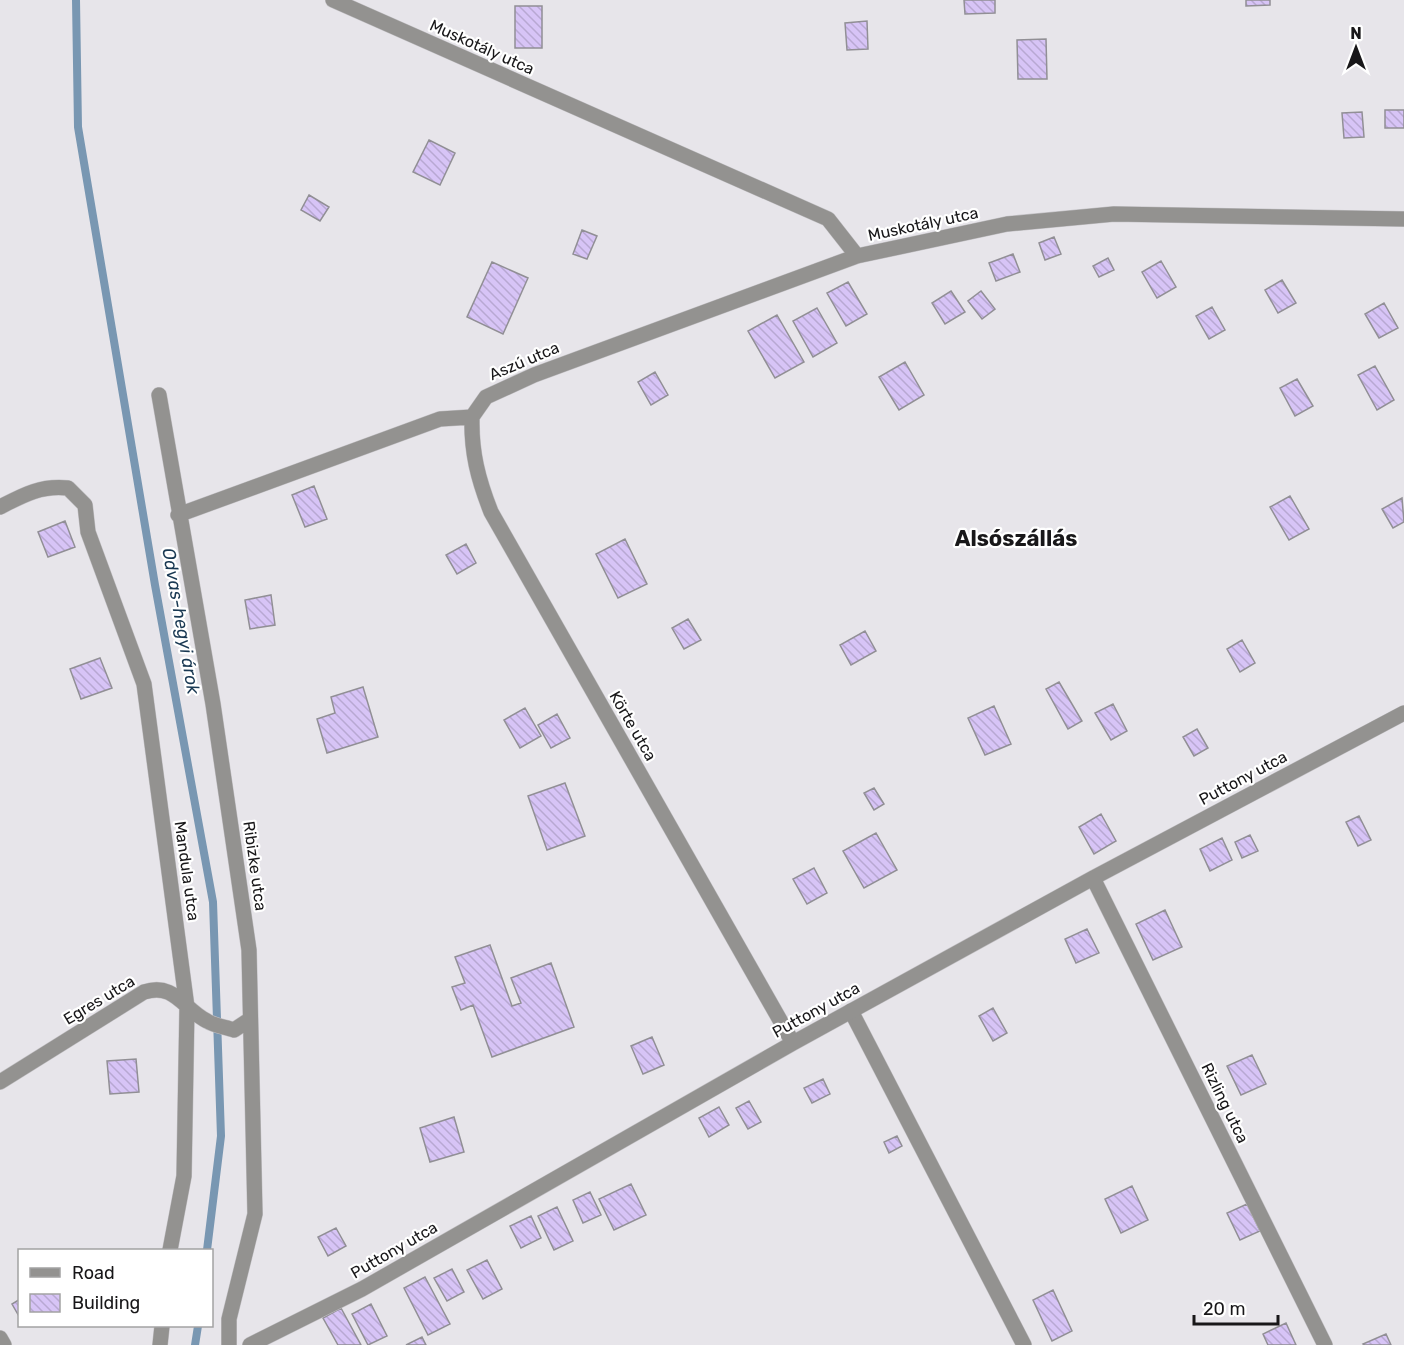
<svg xmlns="http://www.w3.org/2000/svg" width="1404" height="1345" viewBox="0 0 1404 1345" font-family="Rubik,sans-serif">
<style>
.lines{fill:none;stroke-linecap:round;stroke-linejoin:round}
.stream{stroke:#7997b2;stroke-width:8}
.building{fill:url(#building-back-hatch);stroke:#918f95;stroke-width:1.5}
.lane-casing{stroke:#c2c0c4;stroke-width:16}
.street-casing{stroke:#c2c0c4;stroke-width:16}
.lane{stroke:#939290;stroke-width:15}
.street{stroke:#939290;stroke-width:15}
.labels{text-anchor:middle;dominant-baseline:central;stroke-width:4.5;stroke-linejoin:round;paint-order:stroke}
.street-label{font-size:16px;fill:#181719;stroke:#fff}
.water-label{font-size:18px;font-style:italic;fill:#193852;stroke:#fff}
.district-label{font-size:22px;font-weight:bold;fill:#181719;stroke:#fff}
</style>
<defs>
<pattern id="building-back-hatch" width="6" height="6" patternUnits="userSpaceOnUse" patternTransform="scale(1.5)"><rect width="6" height="6" fill="#d7c4f6"/><path d="M-1 5l2 2M0 0l6 6M5-1l2 2" fill="none" stroke="#b8a8d2"/></pattern>
</defs>
<rect width="100%" height="100%" fill="#e7e5ea"/>
<g class="lines">
<path class="stream" d="M76 0 78 127 155 585 213 902 221 1136 207 1250
M195 1345 198 1326"/>
</g>
<path class="building" d="M964 0H995V13L965 14Z
M1246 0H1270V5L1246 6Z
M515 6H542V48H515Z
M867 21 868 49 847 50 845 23Z
M1046 39 1047 79H1018L1017 40Z
M1385 110H1404V128H1385Z
M1362 112 1364 137 1344 138 1342 113Z
M429 140 455 153 440 185 413 172Z
M309 195 329 207 320 221 301 210Z
M582 230 597 236 587 259 573 254Z
M1054 237 1061 254 1045 260 1039 243Z
M1013 254 1020 272 996 281 989 263Z
M1108 258 1114 270 1099 277 1093 266Z
M1161 261 1176 287 1157 298 1142 272Z
M492 262 528 278 503 334 467 317Z
M1282 280 1296 303 1278 313 1265 290Z
M848 282 867 314 846 326 827 293Z
M951 291 965 312 945 324 932 303Z
M981 291 995 309 982 319 968 301Z
M1384 303 1398 328 1379 338 1365 314Z
M1212 307 1225 330 1209 339 1196 316Z
M817 308 837 343 813 357 793 321Z
M777 315 804 362 775 378 748 331Z
M905 362 924 395 899 410 879 377Z
M1375 366 1394 400 1377 410 1358 375Z
M655 372 668 395 651 405 638 382Z
M1297 379 1313 406 1295 416 1280 388Z
M314 486 327 519 305 527 292 495Z
M1290 496 1309 529 1289 540 1270 507Z
M1402 498 1404 522 1393 528 1382 509Z
M65 521 75 547 48 557 38 532Z
M625 539 647 584 618 598 596 554Z
M466 544 476 563 457 574 446 555Z
M271 595 275 625 250 629 245 600Z
M688 619 701 640 684 649 672 628Z
M865 631 876 651 851 665 840 645Z
M1242 640 1255 663 1240 672 1227 649Z
M100 658 112 688 81 699 70 669Z
M1059 682 1082 721 1068 729 1046 689Z
M363 687 378 737 327 753 317 719 335 713 331 697Z
M1113 704 1127 731 1111 740 1095 713Z
M994 706 1011 744 985 755 968 718Z
M525 708 541 736 520 748 504 720Z
M557 714 570 738 551 748 538 725Z
M1197 729 1208 748 1194 756 1183 737Z
M565 783 585 836 547 850 528 796Z
M874 788 884 804 874 810 864 793Z
M1101 814 1116 841 1094 854 1079 827Z
M1359 816 1371 840 1358 846 1346 822Z
M876 833 897 870 864 888 843 851Z
M1250 835 1258 851 1242 858 1235 842Z
M1222 838 1232 860 1210 871 1200 849Z
M814 868 827 893 807 904 793 879Z
M1165 910 1182 947 1153 960 1136 924Z
M1087 929 1099 953 1076 963 1065 939Z
M490 945 512 1006 521 1003 511 978 551 963 574 1027 492 1057 473 1005 461 1010 452 987 465 983 455 957Z
M993 1008 1007 1033 993 1041 979 1016Z
M652 1037 664 1065 643 1074 631 1046Z
M1252 1055 1266 1084 1241 1095 1227 1066Z
M136 1059 139 1092 110 1094 107 1061Z
M823 1079 830 1094 812 1103 804 1088Z
M749 1101 761 1122 748 1129 736 1108Z
M719 1107 729 1125 709 1137 699 1118Z
M454 1117 464 1152 430 1162 420 1128Z
M897 1136 902 1146 889 1153 884 1142Z
M631 1184 646 1215 614 1230 599 1199Z
M1132 1186 1148 1220 1121 1233 1105 1199Z
M590 1192 601 1215 583 1223 573 1200Z
M1247 1204 1260 1231 1240 1240 1227 1213Z
M557 1207 573 1241 554 1250 538 1216Z
M531 1216 541 1238 521 1248 510 1226Z
M336 1228 346 1246 328 1256 318 1237Z
M487 1260 502 1289 483 1299 467 1270Z
M452 1269 464 1292 447 1301 434 1278Z
M425 1277 450 1324 428 1335 404 1288Z
M1053 1290 1072 1331 1052 1341 1033 1300Z
M20 1299V1318L12 1304Z
M371 1304 387 1336 368 1345 352 1314Z
M341 1308 361 1345H338L323 1318Z
M1286 1323 1296 1345H1268L1263 1334Z
M1386 1334 1391 1345H1364L1363 1344Z
M422 1337 426 1345H406Z"/>
<g class="lines">
<g class="lane-casing">
<path id="lane" d="M851 1011 1024 1345
M0 1338 4 1345"/>
</g>
<g class="street-casing">
<path id="street" d="M333 0 828 219 857 256
M159 395 213 704 249 950 255 1214 229 1319V1345
M472 417 486 397 534 375 857 256 1007 224 1114 214 1404 219
M472 417C471 452 478 479 491 512L793 1043
M0 507C23 495 41 485 68 488L85 505 88 532 144 684 187 1007 184 1176 170 1250
M178 515 440 419 472 417
M1093 878 1325 1345
M0 1082 144 992C175 982 183 1009 207 1021 215 1026 226 1027 234 1030L249 1020
M160 1345 162 1326
M250 1345 362 1289 793 1043 1093 878 1404 713"/>
</g>
<use href="#lane" class="lane"/>
<use href="#street" class="street"/>
</g>
<g class="labels">
<g class="street-label">
<text transform="translate(482 47) rotate(24)">Muskotály utca</text>
<text transform="translate(923 224) rotate(-12)">Muskotály utca</text>
<text transform="translate(524 361) rotate(-23)">Aszú utca</text>
<text transform="translate(633 726) rotate(60)">Körte utca</text>
<text transform="translate(1243 778) rotate(-28)">Puttony utca</text>
<text transform="translate(255 866) rotate(82)">Ribizke utca</text>
<text transform="translate(187 871) rotate(82)">Mandula utca</text>
<text transform="translate(99 1000) rotate(-31)">Egres utca</text>
<text transform="translate(816 1010) rotate(-29)">Puttony utca</text>
<text transform="translate(1225 1103) rotate(64)">Rizling utca</text>
<text transform="translate(394 1250) rotate(-30)">Puttony utca</text>
</g>
<g class="water-label">
<text transform="translate(181 621) rotate(80)">Odvas-hegyi árok</text>
</g>
<g class="district-label">
<text x="1016" y="538">Alsószállás</text>
</g>
</g>
<rect x="18" y="1249" width="195" height="78" fill="#ffffff" stroke="#a3a2a3" stroke-width="1.5"/>
<rect x="30" y="1268" width="30" height="9" fill="#939290" stroke="#a3a2a3" stroke-width="1.5"/>
<text x="72" y="1279" font-size="18" fill="#181719">Road</text>
<rect x="30" y="1294" width="30" height="18" fill="url(#building-back-hatch)" stroke="#a3a2a3" stroke-width="1.5"/>
<text x="72" y="1309" font-size="18" fill="#181719">Building</text>
<g transform="translate(1356 48)" stroke="#ffffff" stroke-width="4.5" paint-order="stroke">
<path d="M0-4.5L10 22L0 15L-10 22Z" fill="#181719"/>
<text y="-9" font-size="16" font-weight="bold" text-anchor="middle" fill="#181719">N</text>
</g>
<path d="M1194 1315v9h84v-9" fill="none" stroke="#181719" stroke-width="3"/>
<text x="1203" y="1315" font-size="18" fill="#181719" stroke="#ffffff" stroke-width="4.5" paint-order="stroke">20 m</text>
</svg>
